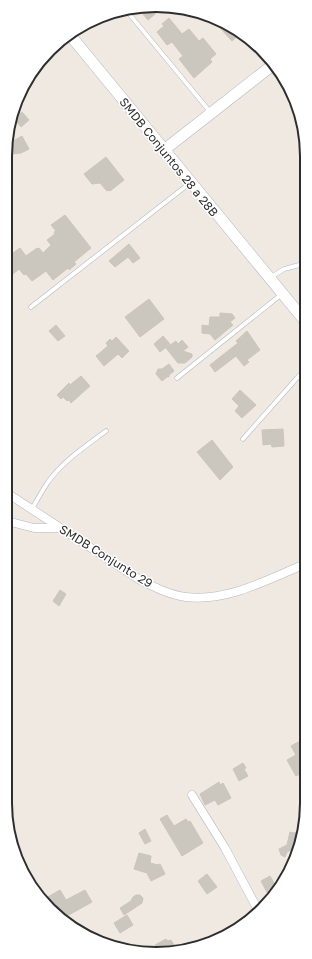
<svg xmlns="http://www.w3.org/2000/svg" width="312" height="959" viewBox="0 0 312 959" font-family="'Golos Text',sans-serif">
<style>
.building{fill:#cbc7bf;stroke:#cbc5ba}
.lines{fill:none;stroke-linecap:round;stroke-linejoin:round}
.lane-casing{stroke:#b4b7c1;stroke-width:5}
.street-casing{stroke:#b4b7c1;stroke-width:9}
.secondary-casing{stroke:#b4b7c1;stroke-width:12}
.lane{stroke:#fff;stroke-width:4}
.street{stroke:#fff;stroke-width:8}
.secondary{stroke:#fff;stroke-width:11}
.labels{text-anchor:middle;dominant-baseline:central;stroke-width:3;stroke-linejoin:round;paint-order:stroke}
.street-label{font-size:12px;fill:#2e2e2e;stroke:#fff}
.rim{fill:none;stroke:#2e2e2e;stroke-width:2}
</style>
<rect width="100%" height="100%" fill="#efe9e1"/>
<path class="building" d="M136 6 143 7 162 8 148 20Z
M169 18 182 34 189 29 199 41 203 38 216 54 210 59 212 62 194 78 179 59 183 56 172 42 167 45 157 32 164 26 162 24Z
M226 23 232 25 241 33 232 41 220 28Z
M22 112 29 120 21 127 14 118Z
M22 136 29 149 21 153 12 154 10 150V143Z
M106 157 124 180 110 191 109 190 107 191 100 183 92 184 84 174Z
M65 215 91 248 74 262 76 264 69 270 68 268 53 280 46 271 32 281 26 274 24 275 19 269 13 274 9 269V248L13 253 20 248 26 256 37 248V249L39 248 43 253 51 245 47 240 55 234 54 232 56 231 51 225Z
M129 244 140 258 133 263 128 257 115 267 109 261Z
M149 299 164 319 140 337 125 317Z
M220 313 232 314 235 318 230 322 233 325 215 340 210 334 202 333V325L209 326 210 317H220Z
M56 325 65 336 58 341 49 331Z
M247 331 260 350 247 360 249 362 244 366 236 356 215 372 210 365 238 343 236 341Z
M163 336 170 344 160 352 154 344Z
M116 337 129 351 122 358 118 354 104 366 96 356 108 346 106 343 110 339 112 341Z
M182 340 188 347 183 351 192 354V357L185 363H178L166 348 176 341 178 344Z
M169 364 174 371 169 375V377H167L162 381 156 374 158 369H162Z
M81 376 90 386 71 403 69 400 67 401 63 397 61 399 57 395 69 383 70 385Z
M240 390 256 405 242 418 235 411 239 406 232 399Z
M283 429 284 446 272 447 271 444 263 445 262 430Z
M212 440 233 467 220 480 197 452Z
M60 590 66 594 59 606 53 601Z
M302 740V773L296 776 287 760 296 755 291 746Z
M243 763 246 768 244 769 248 776 239 781 233 769Z
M219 782 220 785 223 783 231 798 218 805 215 800 205 805 200 794Z
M167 815 174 826 186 819 188 822 190 821 203 843 182 856 160 819Z
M145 829 151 841 145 844 139 833Z
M302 831V842L298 850 293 849 287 852 285 857 281 855 279 849 287 845 290 832 294 833 297 832 298 833Z
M139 853 151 856 150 863 158 865 160 864 165 874 151 881 147 873 134 869Z
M207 874 217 887 207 894 198 881Z
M270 876 278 890 275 891 276 893 270 898 261 881Z
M60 890 66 900 85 890 92 902 67 916 65 914 61 913 58 914 41 901Z
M136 895H140L143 898 142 903 124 915 120 908 131 901 133 897Z
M127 915 133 925 120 933 114 923Z
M166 939 168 941 171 940 177 950 159 951 155 945Z"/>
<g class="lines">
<g class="lane-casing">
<path id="lane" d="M126 10 211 113
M270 278 284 269 303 264 305 262
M31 307 190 183
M177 378 282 294
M243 439 297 378 304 371
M32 509C37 500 42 491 48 482 63 461 86 446 106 431"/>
</g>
<g class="street-casing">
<path id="street" d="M7 493 140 580C154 587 170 595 186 597 227 602 266 580 303 565
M7 521 34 528H60
M192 795 225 848 258 910"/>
</g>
<g class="secondary-casing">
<path id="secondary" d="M70 35 305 321
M164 150 274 64"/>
</g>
<use href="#lane" class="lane"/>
<use href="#street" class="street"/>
<use href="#secondary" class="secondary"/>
</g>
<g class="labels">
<g class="street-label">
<text transform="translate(169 157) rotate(51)">SMDB Conjuntos 28 a 28B</text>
<text transform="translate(106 556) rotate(32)">SMDB Conjunto 29</text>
</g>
</g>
<path d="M0 0H312V959H0ZM156 12H156A144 144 0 0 1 300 156V803A144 144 0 0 1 156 947H156A144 144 0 0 1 12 803V156A144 144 0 0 1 156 12Z" fill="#fff" fill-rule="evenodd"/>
<path class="rim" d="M156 12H156A144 144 0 0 1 300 156V803A144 144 0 0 1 156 947H156A144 144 0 0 1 12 803V156A144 144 0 0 1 156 12Z"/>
</svg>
